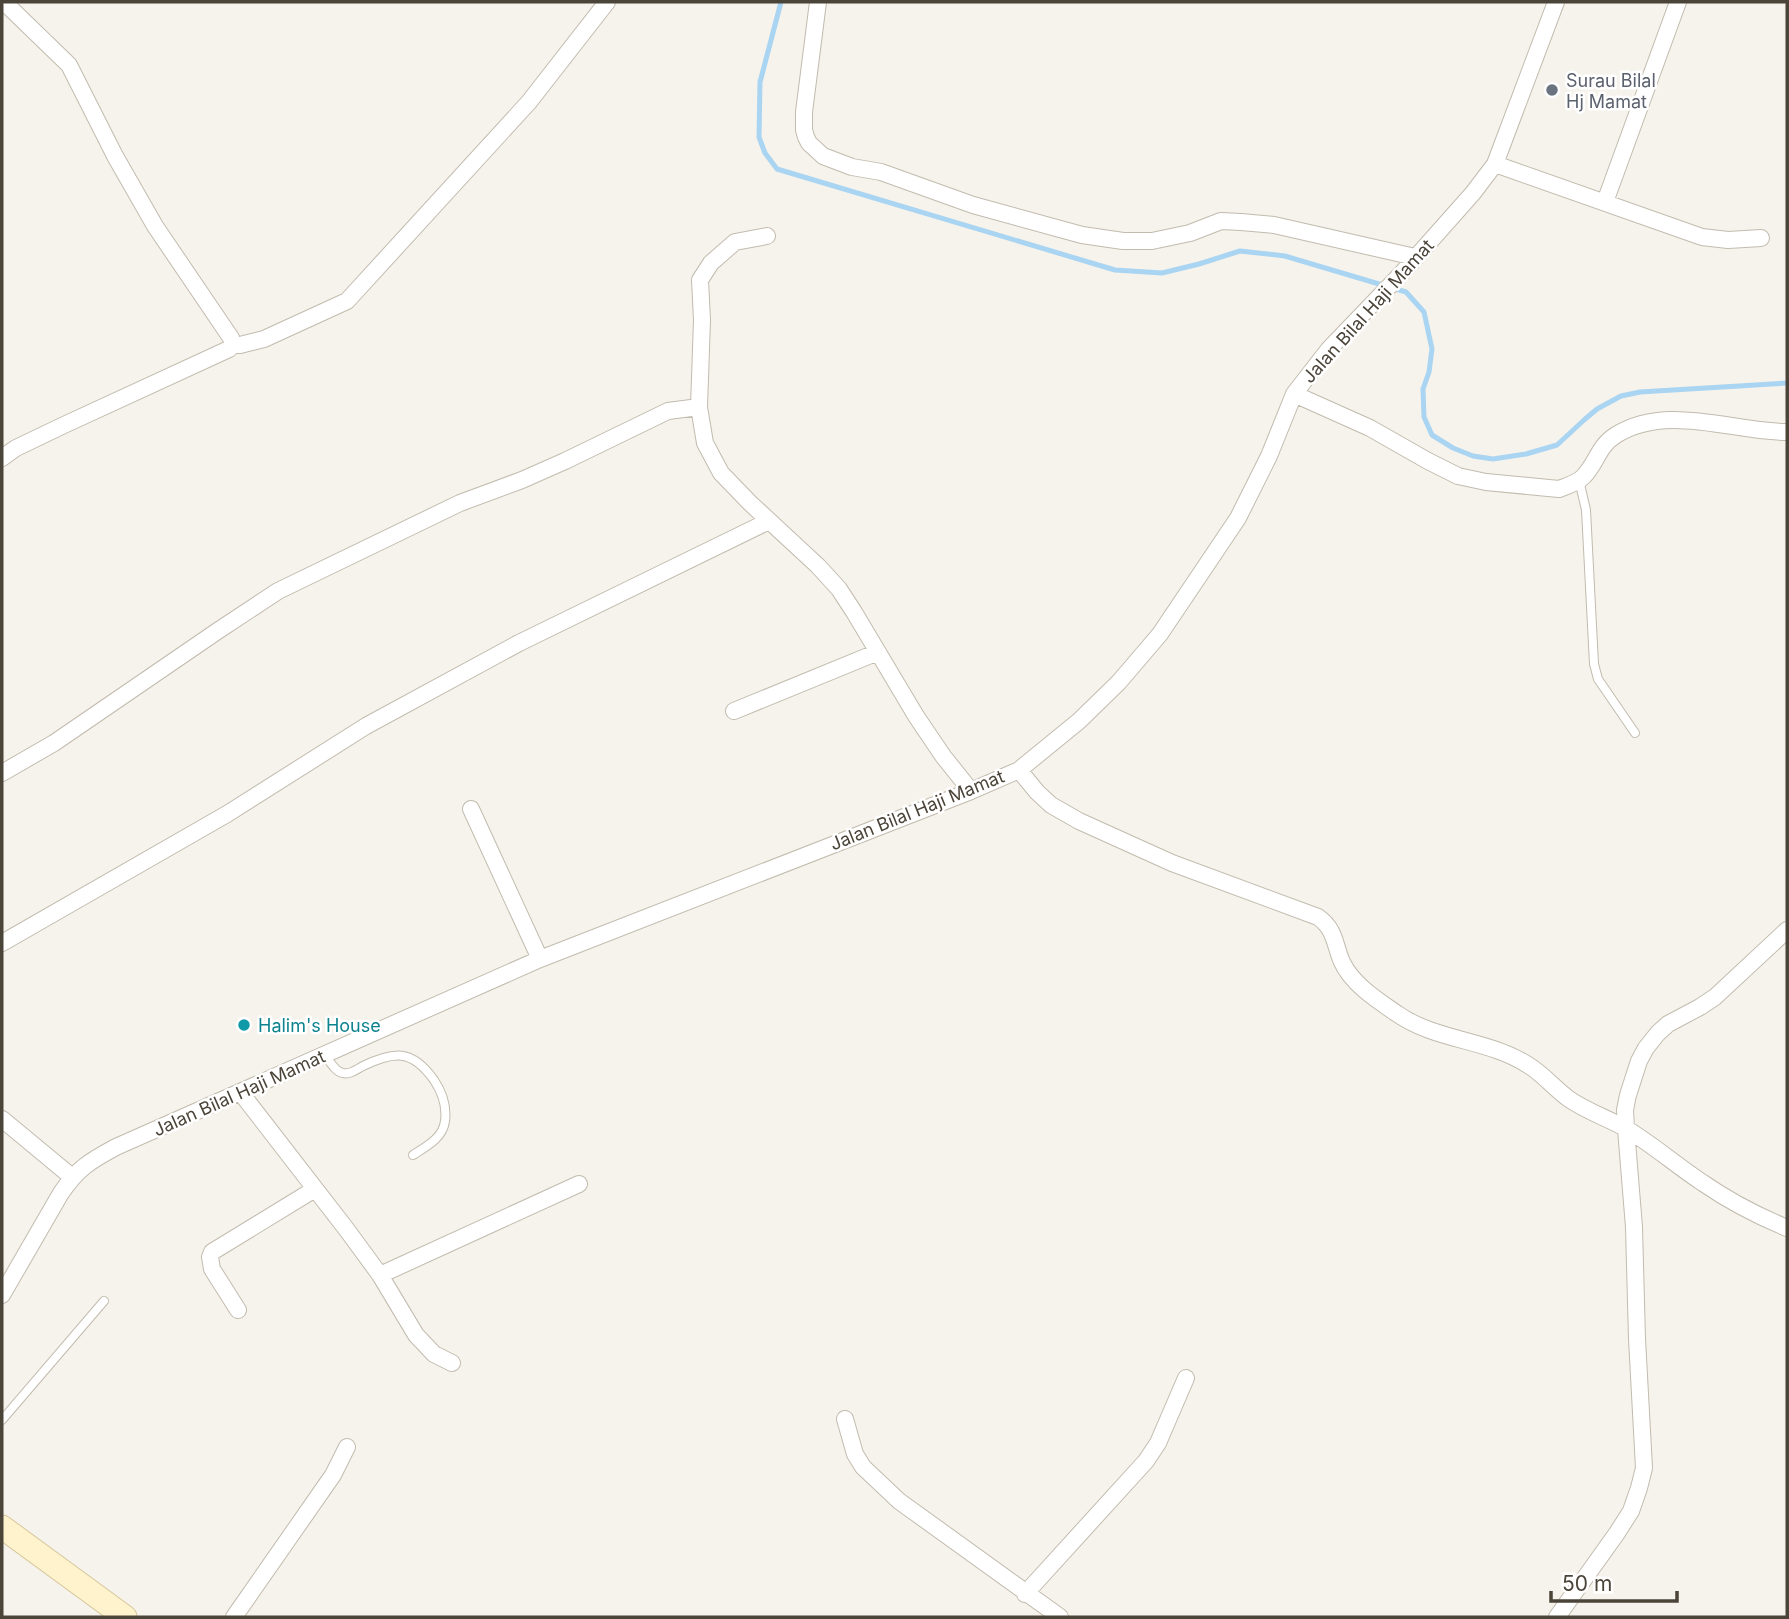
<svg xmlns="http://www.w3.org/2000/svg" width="1789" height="1619" viewBox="0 0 1789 1619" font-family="Inter,sans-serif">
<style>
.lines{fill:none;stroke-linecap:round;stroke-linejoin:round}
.stream{stroke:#a9d4f2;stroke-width:5}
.service-casing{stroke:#c2bbae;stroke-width:10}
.minor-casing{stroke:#c2bbae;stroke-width:18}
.secondary-casing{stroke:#d6c79b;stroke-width:25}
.service{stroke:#fff;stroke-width:8}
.minor{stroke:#fff;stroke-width:16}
.secondary{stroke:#fff3cd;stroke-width:23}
.worship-dot{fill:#6b7280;stroke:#fff;stroke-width:2.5}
.culture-dot{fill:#0f9aa8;stroke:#fff;stroke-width:2.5}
.labels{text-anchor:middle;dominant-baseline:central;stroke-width:5;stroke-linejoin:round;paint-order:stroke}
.worship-label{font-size:18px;fill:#5b616d;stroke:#fff;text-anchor:start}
.street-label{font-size:18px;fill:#4b4439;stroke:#fff}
.culture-label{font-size:18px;fill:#0d838f;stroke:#fff;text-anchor:start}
</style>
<rect width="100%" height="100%" fill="#f6f3ec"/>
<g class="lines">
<path class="stream" d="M781 2 760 82 759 137 765 153 777 169 1115 270 1162 273 1199 264 1240 251 1285 256 1406 292 1424 312 1432 349 1429 372 1423 389 1424 417 1432 435 1453 448 1473 456 1493 459 1526 454 1557 445 1584 420 1597 409 1621 396 1640 392 1787 383"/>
<g class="service-casing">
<path id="service" d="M1579 480 1586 510 1594 664 1598 679 1635 733
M324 1054C329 1060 335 1072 343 1073 350 1075 357 1069 363 1066 394 1051 412 1049 434 1080 442 1092 447 1106 445 1121 443 1138 427 1146 413 1155
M2 1420 104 1301"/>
</g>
<g class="minor-casing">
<path id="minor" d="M818 2 804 112V130L806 137 809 143 823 156 852 167 881 172 973 205 1082 235 1123 241H1152L1190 233 1221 221 1241 222 1274 225 1415 257
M1495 164 1702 237 1728 240 1761 238
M1605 202 1678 2
M767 236 735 242 711 263 700 280 702 320 699 407 705 443 721 473 750 503 818 566 839 589 854 612 916 716 943 756 971 791
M233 345H240L264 339 347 301 529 102 607 2
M1294 394 1370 428 1428 461 1458 476 1486 482 1559 489C1567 486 1577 483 1583 477 1597 463 1598 446 1616 435 1667 403 1733 432 1787 432
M2 458 16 448 64 425 229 349 233 345 231 338 155 226 115 156 69 65 4 2
M734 711 878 652
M1019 770 1037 792 1051 805 1079 821 1172 863 1318 917C1336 930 1334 944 1342 962 1352 984 1377 1000 1396 1013 1435 1041 1488 1039 1528 1065 1542 1073 1555 1089 1569 1099 1586 1111 1607 1118 1625 1128 1652 1144 1677 1166 1703 1183 1729 1201 1758 1216 1787 1228
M2 773 54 743 219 630 278 591 460 503 522 480 565 461 668 411 699 407
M471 809 540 959
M2 943 227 814 366 726 519 643 769 521
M241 1093 347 1230 380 1275 416 1335 434 1354 452 1363
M2 1119 72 1177
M380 1275 579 1184
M2 1295 61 1193C78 1168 90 1161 116 1147L540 959 971 791 1019 770 1079 721 1119 682 1160 634 1238 518 1269 456 1294 394 1329 349 1402 273 1473 193 1495 164 1556 2
M238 1310 212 1269 210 1257 212 1252 315 1189
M845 1419 855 1454 863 1467 899 1501 1060 1617
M1025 1594 1146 1461 1158 1443 1186 1378
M234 1617 333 1475 347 1447
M1557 1617 1617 1533 1631 1511 1639 1488 1644 1468 1637 1339 1634 1227 1626 1129 1625 1110 1628 1095 1639 1061 1646 1048 1658 1033 1668 1024 1700 1007 1715 997 1787 930"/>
</g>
<g class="secondary-casing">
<path id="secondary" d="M2 1527 125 1617"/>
</g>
<use href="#service" class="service"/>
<use href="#minor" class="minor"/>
<use href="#secondary" class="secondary"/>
</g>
<circle class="worship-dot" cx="1552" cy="90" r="7"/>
<circle class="culture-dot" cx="244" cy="1025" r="7"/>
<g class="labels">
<g class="worship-label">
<text x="1566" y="80">Surau Bilal<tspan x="1566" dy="21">Hj Mamat</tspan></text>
</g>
<g class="street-label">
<text transform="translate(1368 311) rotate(-48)">Jalan Bilal Haji Mamat</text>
<text transform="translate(917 810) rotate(-22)">Jalan Bilal Haji Mamat</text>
<text transform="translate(239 1093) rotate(-24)">Jalan Bilal Haji Mamat</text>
</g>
<g class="culture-label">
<text x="258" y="1025">Halim's House</text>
</g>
</g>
<rect width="1789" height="1619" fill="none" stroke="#4b4439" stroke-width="7"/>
<path d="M1551 1591v10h126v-10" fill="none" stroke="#4b4439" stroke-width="3.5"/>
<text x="1562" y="1591" font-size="21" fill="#4b4439" stroke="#ffffff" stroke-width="5" paint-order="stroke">50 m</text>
</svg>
